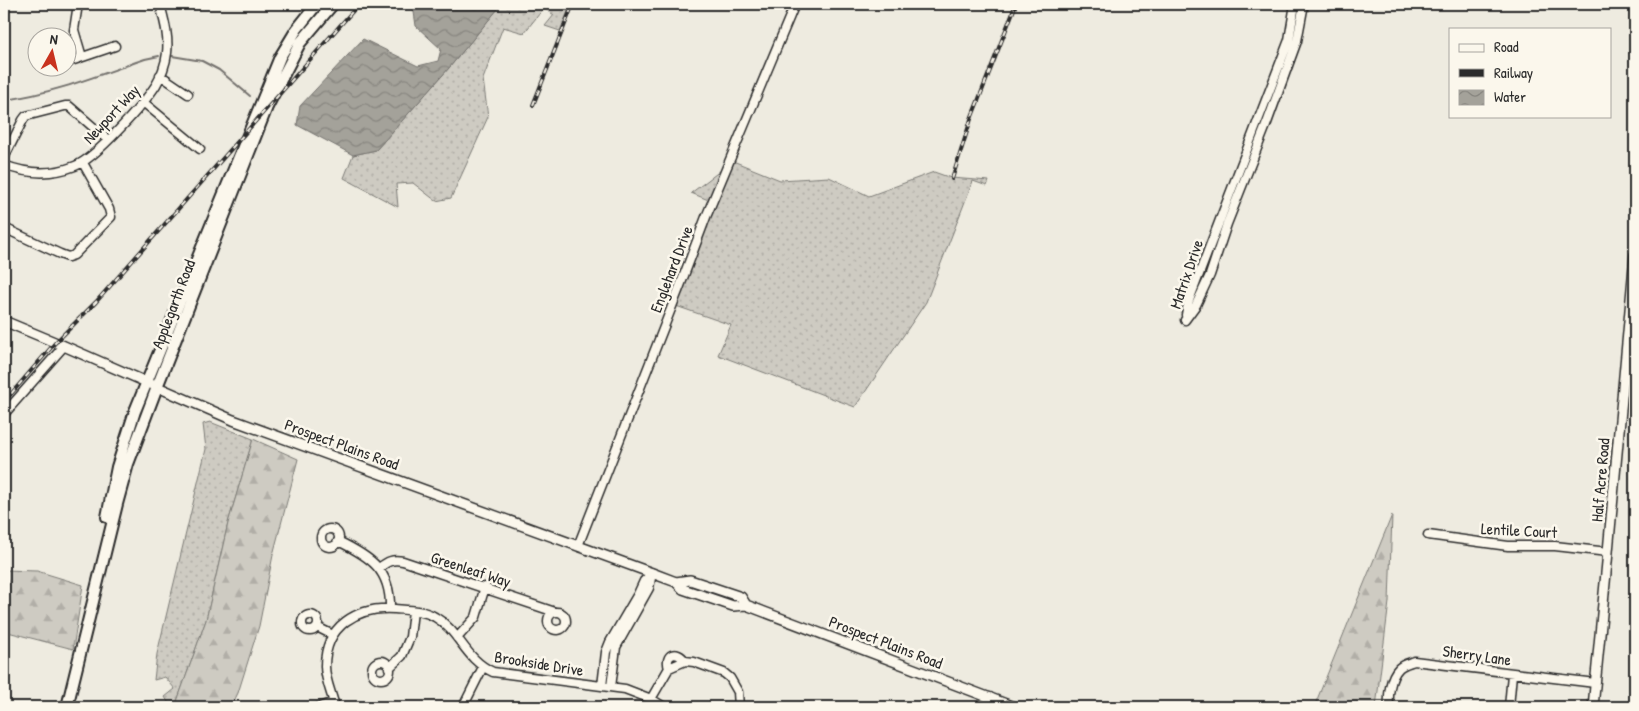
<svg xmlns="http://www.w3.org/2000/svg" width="1639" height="711" viewBox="0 0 1639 711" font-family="'Patrick Hand',sans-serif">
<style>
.grass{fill:url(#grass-dots);stroke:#7c7b76}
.forest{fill:url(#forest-firs);stroke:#7c7b76}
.water{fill:url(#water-waves);stroke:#74726e}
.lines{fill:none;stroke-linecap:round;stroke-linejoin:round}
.stream{stroke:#74726e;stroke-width:2}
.minor-casing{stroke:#2b2b2b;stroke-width:11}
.tertiary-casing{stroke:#2b2b2b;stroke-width:12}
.secondary-casing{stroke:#2b2b2b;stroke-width:14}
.minor{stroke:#fbf7ec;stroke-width:8}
.tertiary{stroke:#fbf7ec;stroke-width:9}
.secondary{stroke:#fbf7ec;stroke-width:10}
.rail-casing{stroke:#2b2b2b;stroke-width:4}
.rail{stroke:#fbf7ec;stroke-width:2;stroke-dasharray:5.5;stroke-linecap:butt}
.labels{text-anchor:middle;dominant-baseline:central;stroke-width:5;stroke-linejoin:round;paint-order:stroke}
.street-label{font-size:16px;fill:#2b2b2b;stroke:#fbf7ec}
</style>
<defs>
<pattern id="grass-dots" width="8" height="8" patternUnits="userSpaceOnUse" patternTransform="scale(1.25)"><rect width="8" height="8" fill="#cecbc2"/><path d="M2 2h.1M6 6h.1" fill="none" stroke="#b1aea7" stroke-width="1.8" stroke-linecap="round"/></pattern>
<pattern id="forest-firs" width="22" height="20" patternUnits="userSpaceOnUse" patternTransform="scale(1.25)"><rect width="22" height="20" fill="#cecbc2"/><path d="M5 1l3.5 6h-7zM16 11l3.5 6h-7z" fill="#b1aea7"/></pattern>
<pattern id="water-waves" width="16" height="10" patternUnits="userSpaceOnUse" patternTransform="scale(1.25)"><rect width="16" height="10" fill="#a4a29a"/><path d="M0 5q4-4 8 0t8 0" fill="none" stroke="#86847e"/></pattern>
</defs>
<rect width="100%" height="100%" fill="#eeebe0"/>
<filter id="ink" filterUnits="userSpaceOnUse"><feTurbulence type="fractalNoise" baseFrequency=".02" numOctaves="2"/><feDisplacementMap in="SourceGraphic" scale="10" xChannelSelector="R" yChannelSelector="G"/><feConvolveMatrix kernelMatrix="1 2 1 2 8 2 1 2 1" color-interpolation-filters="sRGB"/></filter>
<g filter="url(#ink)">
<path class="grass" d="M502 4H571L560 31 545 26 554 15 544 8 524 33 503 27 483 79 488 117 451 198 436 201 413 183 396 184 398 207 344 178 353 155 376 150 449 68Z
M733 161 780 180 829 177 869 196 934 172 951 178 989 181 987 186 973 181 926 302 855 407 718 355 731 325 676 306 716 203 691 193Z
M210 422 253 439 228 523 206 620 175 707H171L165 697 175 689 165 677 154 680 157 654 206 449 203 424Z"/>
<path class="forest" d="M253 439 298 459 273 555 259 626 238 693 231 707H175L206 620 228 523Z
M1392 515 1389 602 1376 707H1314Z
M4 570 37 571 83 585 73 649 4 631Z"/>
<path class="water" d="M414 4H502L449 68 376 150 353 155 297 125 300 106 363 39 418 66 438 61 441 49 416 26 413 5Z"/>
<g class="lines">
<path class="stream" d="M172 56 202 61 219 70 250 96
M4 100C52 94 99 75 145 59L159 56"/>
<g class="minor-casing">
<path id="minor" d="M78 4 74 30 82 57
M68 62 115 46
M160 75 188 94
M143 102 200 149
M4 158 23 120 26 116 65 106H69L108 140
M4 165C27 174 52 175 75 166 96 158 143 105 156 85 161 77 166 63 167 53 169 36 164 20 160 4
M4 228 60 254 68 257 74 255 111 217 109 209 83 163
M1186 315 1188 303 1289 40 1295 4
M1185 320 1196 305 1210 275 1227 224 1267 123 1297 41 1304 4
M4 414 64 346
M321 538a9 9 0 1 1 18 0a9 9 0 1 1-18 0Z
M1428 535 1508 546H1555L1608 552
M338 541C371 557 391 570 390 609
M578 546 680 286 706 217 795 4
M379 568C388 561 392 559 403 561L555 612
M548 621a9 9 0 1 1 18 0a9 9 0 1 1-18 0Z
M302 623a8 8 0 1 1 16 0a8 8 0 1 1-16 0Z
M317 627 333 635
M457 638 476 617 485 587
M372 670a9 9 0 1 1 18 0a9 9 0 1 1-18 0Z
M389 668 402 656 410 637 413 611
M669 668C664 654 677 649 685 661
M602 686 606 652 610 642 638 594 644 581 652 573
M611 687 616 647 649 588 652 573
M651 699 669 668 685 661 694 662 724 673 730 678 738 692 739 707
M319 707 334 702
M335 707C332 694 325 680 325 666 325 626 357 606 395 609 408 610 424 610 435 617 460 631 464 659 493 672L625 689 651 699 664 707
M463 707 483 667
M986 707 990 697
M1389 707C1388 695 1390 677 1399 668 1403 664 1409 663 1414 661L1595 683
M1509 707 1512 674"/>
</g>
<g class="tertiary-casing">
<path id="tertiary" d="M4 321 64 346 233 420 652 573 676 582 683 589 733 606 746 605 1014 707
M676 582 690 580 741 597 746 605
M1593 707 1608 552 1635 255"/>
</g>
<g class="secondary-casing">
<path id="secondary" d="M107 517 117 467 135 411 227 186 280 57 297 29 317 4
M67 707 117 504 128 464 157 387 267 107 300 43 333 4"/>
</g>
<use href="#minor" class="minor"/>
<use href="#tertiary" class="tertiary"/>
<use href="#secondary" class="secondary"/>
<g class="rail-casing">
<path id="rail" d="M533 105 573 4
M952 179 971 119 1016 4
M4 402 55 343 96 302 359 4"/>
</g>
<use href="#rail" class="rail"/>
</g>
</g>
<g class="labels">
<g class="street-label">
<text transform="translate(111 114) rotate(-47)">Newport Way</text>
<text transform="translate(671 269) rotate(-69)">Englehard Drive</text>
<text transform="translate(1186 274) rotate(-71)">Matrix Drive</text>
<text transform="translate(173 304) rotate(-69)">Applegarth Road</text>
<text transform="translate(342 444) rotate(20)">Prospect Plains Road</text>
<text transform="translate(1600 480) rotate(-85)">Half Acre Road</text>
<text transform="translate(1519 530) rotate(3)">Lentile Court</text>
<text transform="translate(471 569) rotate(18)">Greenleaf Way</text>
<text transform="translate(886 642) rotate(21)">Prospect Plains Road</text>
<text transform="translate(1477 655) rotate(8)">Sherry Lane</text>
<text transform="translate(539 663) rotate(9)">Brookside Drive</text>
</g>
</g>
<rect width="1639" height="711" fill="none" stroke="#fbf7ec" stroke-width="20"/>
<rect x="10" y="10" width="1619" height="691" fill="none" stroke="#2b2b2b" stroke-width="2" filter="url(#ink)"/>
<rect x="1449" y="28" width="162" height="90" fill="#fbf7ec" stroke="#a8a59f"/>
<rect x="1459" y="44" width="25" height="8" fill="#fbf7ec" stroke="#a8a59f"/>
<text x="1494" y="52" font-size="15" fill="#2b2b2b">Road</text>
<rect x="1459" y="69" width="25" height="8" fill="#2b2b2b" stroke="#a8a59f"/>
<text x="1494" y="78" font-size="15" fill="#2b2b2b">Railway</text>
<rect x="1459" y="90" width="25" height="15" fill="url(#water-waves)" stroke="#a8a59f"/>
<text x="1494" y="102" font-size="15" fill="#2b2b2b">Water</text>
<g transform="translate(52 52) rotate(8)"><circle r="24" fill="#fbf7ec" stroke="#a8a59f"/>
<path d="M0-4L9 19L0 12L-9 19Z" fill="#c8321e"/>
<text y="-8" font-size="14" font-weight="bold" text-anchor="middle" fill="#2b2b2b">N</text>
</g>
</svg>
